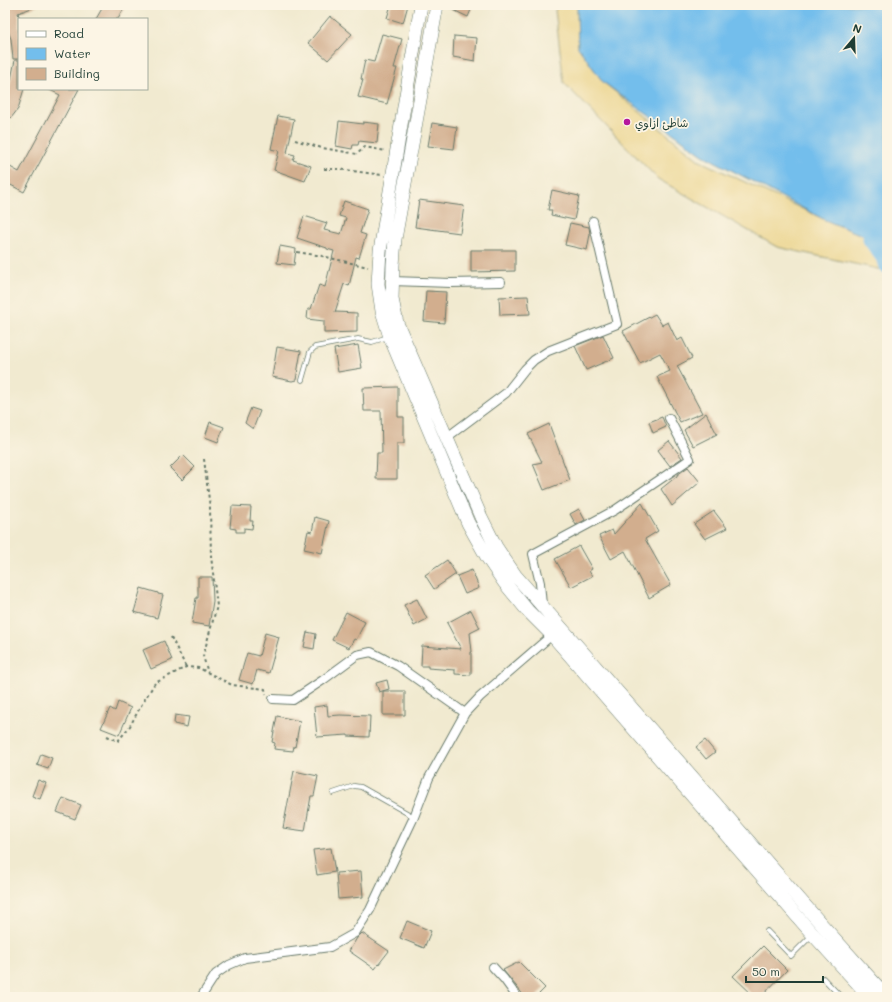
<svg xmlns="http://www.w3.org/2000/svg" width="892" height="1002" viewBox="0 0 892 1002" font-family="Mali,'Playpen Sans Arabic',sans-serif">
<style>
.sand{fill:#eeda9e;stroke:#868c69}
.water{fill:#73beec;stroke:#497e90}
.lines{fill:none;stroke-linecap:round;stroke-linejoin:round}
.river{stroke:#73beec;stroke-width:19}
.building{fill:#d2ae8e}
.lane-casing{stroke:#687a6b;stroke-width:5.5}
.street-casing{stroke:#687a6b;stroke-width:10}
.primary-casing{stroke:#687a6b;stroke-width:14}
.path{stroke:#687a6b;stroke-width:2;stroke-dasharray:3 3;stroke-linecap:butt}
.lane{stroke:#fff;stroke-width:4}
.street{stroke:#fff;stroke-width:8}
.primary{stroke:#fff;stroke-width:13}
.poi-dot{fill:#b5179e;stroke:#fcf5e5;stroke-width:1.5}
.labels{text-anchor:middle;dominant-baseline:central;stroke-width:3.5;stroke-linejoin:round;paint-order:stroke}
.poi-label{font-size:11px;fill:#1f3d34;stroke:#fcf5e5;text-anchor:start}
</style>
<rect width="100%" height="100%" fill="#fcf5e5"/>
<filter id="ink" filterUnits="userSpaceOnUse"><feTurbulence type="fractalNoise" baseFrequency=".025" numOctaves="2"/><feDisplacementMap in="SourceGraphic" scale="8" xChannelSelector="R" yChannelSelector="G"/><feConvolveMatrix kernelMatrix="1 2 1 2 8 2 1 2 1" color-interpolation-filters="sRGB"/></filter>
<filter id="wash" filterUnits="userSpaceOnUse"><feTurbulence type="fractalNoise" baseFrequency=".012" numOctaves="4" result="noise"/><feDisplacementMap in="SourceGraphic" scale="16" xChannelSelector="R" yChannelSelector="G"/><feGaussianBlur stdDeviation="0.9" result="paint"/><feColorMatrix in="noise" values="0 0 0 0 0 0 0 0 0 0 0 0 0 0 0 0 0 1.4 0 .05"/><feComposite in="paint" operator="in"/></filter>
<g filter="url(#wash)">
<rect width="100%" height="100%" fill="#f1ead0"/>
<path class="sand" d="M560 5H577L578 47 603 82 700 161 813 214 825 220 872 239 887 241V271L777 247 658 179 564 83 555 10Z"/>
<path class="water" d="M577 5H887V241L872 239 825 220 703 155 603 82 578 47Z"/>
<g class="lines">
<path class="river" d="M872 239 885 257 887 264"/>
</g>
<g id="blocks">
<path class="building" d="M5 5H37V6L18 13 19 16V59H13L11 39 5 23Z
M104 5H126L118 19H96Z
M391 5H408L403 23 387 18Z
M445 5H473L468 17 445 6Z
M330 16 352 34 328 60 308 43Z
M382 34 402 39 394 68H397L387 104 358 97 363 80 361 79 365 60 374 62Z
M454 36 477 38 475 61 453 57Z
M15 60H19V89H24L18 109 11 118 5 115V97L9 89Z
M48 89H79L24 192 5 182V164L19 172 60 95Z
M278 116 294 119 287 153 295 155 293 160 311 166 305 181 274 170 279 151 271 149Z
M339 121 363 124V122L379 124 377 143 359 141 358 145H353L352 149 336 146Z
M432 123 457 127 454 149 428 146Z
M552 190 579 196 574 220 551 215 552 210H548Z
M419 200 464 206 460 233 415 227Z
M344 201 368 209 360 233 366 235 359 258 356 257 349 286 344 284 335 312 357 313V332L324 333V321L307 319 308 309H311L319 285 325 287 334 251 327 249V248L297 238 304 216 327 223 324 230 341 234 346 218 339 216Z
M570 223 589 227 590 234 587 250 565 245Z
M280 246 296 249 294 265 277 263Z
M471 250H515V271L471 272Z
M426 291 446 292 444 323 424 321Z
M528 296 530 314 500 315 499 297Z
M655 314 662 325 668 322 677 341 682 338 692 358 677 366 702 413 680 422 657 377 670 371 660 353 640 363 623 331Z
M603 335 614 358 586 370 575 346Z
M358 345 362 368 338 372 334 349Z
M277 347 301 351 296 380 292 381 272 377Z
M398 387V417H404V443H397V479H376L377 453H382L381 411H364L363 388Z
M251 408 260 411 253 429 245 423Z
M706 413 717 434 693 446 684 430Z
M662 417 666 427 653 433 649 422Z
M210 422 224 427 218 442 205 437Z
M549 424 570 480 544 490 533 464 542 462 528 434Z
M669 441 682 458 670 466 658 450Z
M183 455 195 467 182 480 170 468Z
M688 467 700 482 672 506 661 489 677 476V475Z
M642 503 658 531 645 539 671 585 649 598 625 551 611 559 599 536 612 530 614 534Z
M232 506 251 507 250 521H253L252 529 244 528V532H236V529L230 528Z
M579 509 585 520 576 525 570 514Z
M714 511 727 528 705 539 694 524Z
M315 517 329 521 322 553 304 549 308 531 312 532Z
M579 546 592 569 589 571 592 576 571 587 555 559Z
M447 560 456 574 434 589 425 575Z
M472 570 479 588 465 594 457 576Z
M198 577H212L213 601 209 626 192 623 196 598H198Z
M141 588 158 593V594L163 595 157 618 134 612Z
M417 599 427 619 414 626 404 605Z
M471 610 480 628 470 633 472 652H471V675L455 674V670L428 668V666H421L422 646 461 649 447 623Z
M346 612 365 622 356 640 354 639 349 648 332 640Z
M307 632 316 634 314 649 304 647Z
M265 633 279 637 269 673 257 670 253 684 239 680 247 653 259 656Z
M164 641 172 660 151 669 143 650Z
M387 680 389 689 379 692 376 683Z
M383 691H405V715H383Z
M118 702 131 708 119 735 101 728 110 708 115 711Z
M327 705 328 716 340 715 370 716 369 737 348 736V735L317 737 314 707Z
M175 715 189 717 187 727 174 724Z
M277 716 300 721 295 747 294 746 293 751 274 749 275 743 272 742Z
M705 740 715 752 706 759 696 747Z
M41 754 52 758 48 769 37 765Z
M294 771 318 776 314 796H311L305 831 283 828Z
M38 780 46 783 40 799 32 796Z
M63 798 81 805 75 819 57 812Z
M331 848 335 872 317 875 313 850Z
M361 871 363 897 338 899 336 873Z
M407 921 431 931 424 948 400 938Z
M362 933 389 951 375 969 349 951 357 938Z
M763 946 787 970 761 997H755L733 976Z
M519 962 545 988 536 997H525L503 970Z"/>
</g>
</g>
<g filter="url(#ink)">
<use href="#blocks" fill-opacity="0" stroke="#687a6b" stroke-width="1"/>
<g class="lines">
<g class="lane-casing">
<path id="lane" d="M302 380 310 352 315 347 358 339 372 342 388 337
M333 793 354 786 361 787 414 817
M767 931 791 956 811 936
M823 978 841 997"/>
</g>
<g class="street-casing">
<path id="street" d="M392 281 451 283 501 282
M446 438 506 393 525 369 534 360 548 351 617 324 593 221
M542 605 540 583 533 554 615 510 690 459 669 418
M273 699 293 700 323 680 357 655 371 652 398 666 465 713
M493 967 504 979 517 997
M201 997 216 974 229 965 245 958 330 947 355 933 370 910 414 817 429 778 465 713 480 697 552 635"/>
</g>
<g class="primary-casing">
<path id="primary" d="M421 5 380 251 378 284 382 311 390 337 468 523 487 557 504 582 527 610 552 635 809 930 870 997
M437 5 395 239 393 265 392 299 397 323 481 517 496 547 515 575 823 926 887 997"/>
</g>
<path class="path" d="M295 140 322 148 357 154 365 147 386 151
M324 169H338L382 175
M297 252 322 256 368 267
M204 459 210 508 211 556 217 606 203 656 208 673
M171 637 186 667
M107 736 118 741 130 726 143 702 155 683 186 667 199 668 232 685 265 689 266 694"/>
<use href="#lane" class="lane"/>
<use href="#street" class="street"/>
<use href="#primary" class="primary"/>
</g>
</g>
<circle class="poi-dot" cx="627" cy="122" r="4"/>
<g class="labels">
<g class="poi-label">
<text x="635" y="122">شاطئ ازاوي</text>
</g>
</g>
<rect width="892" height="1002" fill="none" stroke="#fcf5e5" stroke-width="20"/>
<rect x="18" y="18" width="130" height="72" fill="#fcf5e5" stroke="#a4ab9e"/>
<rect x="26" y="31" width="20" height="6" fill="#ffffff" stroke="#a4ab9e"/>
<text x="54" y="38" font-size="12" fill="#1f3d34">Road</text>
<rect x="26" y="48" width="20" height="12" fill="#73beec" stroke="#a4ab9e"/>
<text x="54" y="58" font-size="12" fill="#1f3d34">Water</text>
<rect x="26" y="68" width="20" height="12" fill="#d2ae8e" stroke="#a4ab9e"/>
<text x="54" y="78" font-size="12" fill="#1f3d34">Building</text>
<g transform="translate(854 38) rotate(19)" stroke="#fcf5e5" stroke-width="3" paint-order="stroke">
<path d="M0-3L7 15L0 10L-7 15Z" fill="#1f3d34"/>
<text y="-6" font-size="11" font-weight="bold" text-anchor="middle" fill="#1f3d34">N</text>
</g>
<path d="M746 976v6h77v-6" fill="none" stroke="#1f3d34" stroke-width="2"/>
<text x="752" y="976" font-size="12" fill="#1f3d34" stroke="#fcf5e5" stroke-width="3" paint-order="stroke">50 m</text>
</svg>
